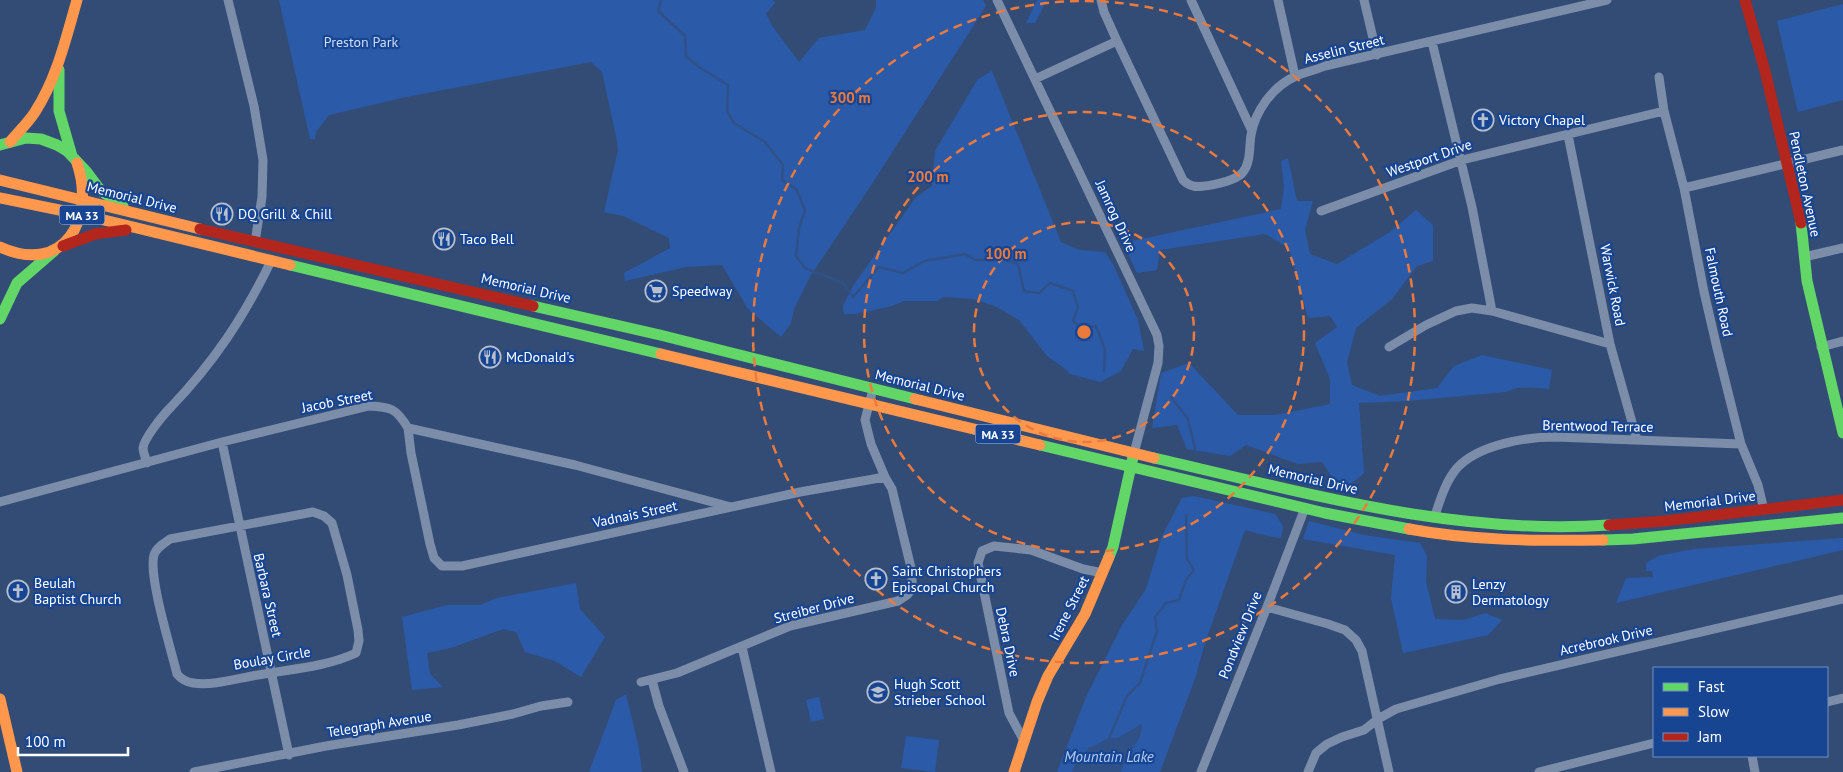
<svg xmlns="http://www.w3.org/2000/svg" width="1843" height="772" viewBox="0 0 1843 772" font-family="'PT Sans',sans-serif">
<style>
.green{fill:#2b5ba8}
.water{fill:#305188}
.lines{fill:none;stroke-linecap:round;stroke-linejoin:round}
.stream{stroke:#305188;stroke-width:2.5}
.street{stroke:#7b8da9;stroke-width:9}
.fast{stroke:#63d668;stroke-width:11}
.slow{stroke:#ff974d;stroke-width:11}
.jam{stroke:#b3261e;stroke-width:11}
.ring{fill:none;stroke:#ed7a3d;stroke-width:2.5;stroke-dasharray:9 6}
.labels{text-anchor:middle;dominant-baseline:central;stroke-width:4.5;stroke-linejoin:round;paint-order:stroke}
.shield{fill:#174592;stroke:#b9c7de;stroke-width:1}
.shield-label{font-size:12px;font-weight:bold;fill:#fff}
.park-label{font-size:14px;fill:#cddffb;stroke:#174592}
.street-label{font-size:14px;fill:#fff;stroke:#174592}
.poi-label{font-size:14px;fill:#fff;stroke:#174592;text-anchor:start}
.water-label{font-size:15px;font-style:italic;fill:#b2cdf7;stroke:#174592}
.centre{fill:#ed7a3d;stroke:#174592;stroke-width:2.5}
.ring-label{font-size:15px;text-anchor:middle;font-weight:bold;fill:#ed7a3d;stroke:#174592;stroke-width:4.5;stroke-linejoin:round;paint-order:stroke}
</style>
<rect width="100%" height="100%" fill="#334c76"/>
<path class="green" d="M279 0H773L775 3 766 14 773 27 799 62 819 38 865 30 876 8V0H983L986 6 868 190 811 275 794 309 791 323 781 337 748 309 722 265 686 267 625 281 624 273 670 248 669 238 623 216 604 212 618 150 617 141 602 72 591 62 406 97 329 115 316 132 315 139H310Z
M1037 0H1047L1035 23H1026Z
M1843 4V100L1798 112 1777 21Z
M992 71 1061 242 1079 250 1105 252 1113 264 1138 320 1144 351 1133 349 1121 371 1100 382 1070 374 1064 368 1047 356 1019 320 997 307 974 299 943 297 938 301H904L892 306 855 314H844L843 306 853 286 916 197 932 186 935 151 978 79Z
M1288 158 1297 201H1313L1305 230 1310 254 1337 264 1390 232 1416 210 1433 225V261L1417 266 1392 299 1356 328 1347 362 1352 385 1380 396 1437 388 1454 366 1482 355 1552 370 1549 389C1536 388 1518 385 1506 392L1407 401 1359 403 1364 473 1350 485 1332 477 1322 462 1298 464 1246 445 1230 456 1187 449 1177 425 1152 428 1161 373 1189 363 1238 415H1276L1330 404V379L1315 343 1337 327 1330 316 1308 318 1289 248 1265 234 1160 250 1157 270 1137 273 1123 243 1281 209 1284 187 1281 161Z
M1194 496 1275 514 1283 526 1281 538 1272 537 1245 530 1204 646 1196 676 1160 772H1120L1126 758 1140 736 1142 724 1118 738 1107 739 1093 747 1075 765 1072 772H1057L1086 697 1121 627 1146 589 1162 536 1182 498Z
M1309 521 1364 535 1420 543 1427 556 1426 581 1435 619 1464 620 1485 613 1502 620 1488 635 1403 653 1391 598 1395 555 1303 539Z
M1843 538V550L1616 603 1626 578 1653 577 1652 571H1646V563L1658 556 1694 549Z
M576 583 580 609 605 637 581 677 555 661 525 652 516 632 503 629 454 647 427 653 430 674 443 687 412 690 402 617 447 605H480L497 598Z
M626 694 639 749 642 772H589L616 700Z
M819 697 824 719 811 722 806 700Z
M906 736 939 740 935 772 901 768Z"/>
<path class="water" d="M1142 724C1139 742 1127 754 1120 772H1072L1089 747H1093L1107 739 1118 738Z"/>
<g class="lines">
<path class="stream" d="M661 0 658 11 685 36 686 56 699 67 728 85 727 111 734 123 765 142 783 165 782 180 797 190 805 211 799 228 796 256 805 268 843 283 853 297 879 267 903 273 925 261 965 254 975 260 1003 259 1018 264 1024 291 1039 293 1050 283 1073 291 1078 307 1073 321 1083 329 1096 326 1105 349 1104 371
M1171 397 1188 419 1196 453
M1108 741 1127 696 1140 683 1157 631 1155 617 1166 603 1179 600 1186 580 1194 570 1187 559 1186 515"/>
<path class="street" d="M228 0 254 106 263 160 262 197 255 242
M997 0 1157 335 1159 346 1158 363 1134 453
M1101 0 1104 12 1117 41
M1191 0 1252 131
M1278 0 1295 76
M1364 0 1377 55
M1432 42 1472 207 1492 311
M1659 77 1664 111 1684 188 1704 292 1717 348 1741 444 1758 485 1764 510
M1035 79 1117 41 1183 180C1186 183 1189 185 1193 186 1204 188 1237 181 1243 172 1251 162 1249 147 1251 135 1255 111 1273 86 1296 76 1305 72 1316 70 1325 66L1607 0
M1568 135 1610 344 1637 440
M1684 188 1843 150
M1321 211 1462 160 1664 111
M1804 257 1843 248
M1389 347 1426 325 1456 311 1472 308 1492 311 1610 344
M1821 347 1843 341
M408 428 411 453 430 544 434 558 442 566H462L800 492 885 477 871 444 865 420 873 389
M222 442 289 755
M147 463C146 459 143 452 143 448 144 438 164 414 171 407 214 362 244 317 271 261
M0 502 222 442 369 406C391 407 396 408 408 428L575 465 731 507
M313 512 324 516 332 523 347 575 358 630 359 641 356 653C326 667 291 669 258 675 238 678 214 686 193 683 186 682 181 679 177 674 171 649 148 576 154 555 156 548 164 543 170 539Z
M1434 518C1440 501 1445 482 1457 468 1478 445 1525 437 1555 437L1741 444
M1267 607 1328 624 1345 630 1356 640 1362 651 1389 772
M742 647 771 772
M652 680 659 706 684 772
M641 682 677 673 790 626 898 601 907 595 912 589V572L892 489 885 477
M1827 702 1843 698
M1024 741 1009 713 978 563 982 551 994 546 1031 550 1083 569 1103 573
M1752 756 1755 772
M194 772 326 746 458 725 513 714 541 706 568 702
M1201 772 1267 607 1305 508
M1308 772 1316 753 1327 744 1342 737 1364 730 1378 719 1396 709 1500 679 1843 599
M1539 772 1654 743"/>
<path class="fast" d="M59 70V111L72 156
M0 145 26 138 41 139 57 145 67 151 86 171 101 191 123 206
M1801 223 1807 281 1843 433
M290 265 661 354
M533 306 660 335 915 399
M0 319 17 283 54 251
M1040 445 1325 513 1409 529
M1154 458C1303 492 1454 536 1609 525
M1603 540 1633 539 1843 518
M1109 557 1113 547 1133 457"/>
<path class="slow" d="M10 142C18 132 28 123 35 112 57 78 66 38 77 0
M0 180 200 229
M0 198 79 214 290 265
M0 247C64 276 96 219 77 163
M661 354 1040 445
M915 399 1154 458
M1409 529C1473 541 1539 541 1603 540
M0 699 17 772
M1014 772 1037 702 1048 676 1085 614 1109 557"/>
<path class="jam" d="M1745 0 1765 71 1801 223
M200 229 533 306
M63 246 95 234 126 230
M1609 525 1665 521 1843 500"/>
</g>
<g class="ring">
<circle cx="1084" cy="332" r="110"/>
<circle cx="1084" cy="332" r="220"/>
<circle cx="1084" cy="332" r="331"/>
</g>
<defs>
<g id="church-ring" transform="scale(1.125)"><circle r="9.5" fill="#174592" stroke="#b8c0cf" stroke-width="1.5"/><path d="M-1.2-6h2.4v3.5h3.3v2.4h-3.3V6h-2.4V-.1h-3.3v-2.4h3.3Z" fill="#b8c0cf"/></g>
<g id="restaurant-ring" transform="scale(1.125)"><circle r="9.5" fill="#174592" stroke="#b8c0cf" stroke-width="1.5"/><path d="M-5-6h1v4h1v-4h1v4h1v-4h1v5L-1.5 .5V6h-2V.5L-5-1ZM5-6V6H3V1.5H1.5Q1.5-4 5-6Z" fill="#b8c0cf"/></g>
<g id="supermarket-ring" transform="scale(1.125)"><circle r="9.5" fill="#174592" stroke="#b8c0cf" stroke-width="1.5"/><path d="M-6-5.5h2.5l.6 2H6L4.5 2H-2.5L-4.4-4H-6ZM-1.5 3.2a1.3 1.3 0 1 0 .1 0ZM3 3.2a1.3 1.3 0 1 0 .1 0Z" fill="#b8c0cf"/></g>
<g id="building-ring" transform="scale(1.125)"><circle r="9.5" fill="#174592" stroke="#b8c0cf" stroke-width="1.5"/><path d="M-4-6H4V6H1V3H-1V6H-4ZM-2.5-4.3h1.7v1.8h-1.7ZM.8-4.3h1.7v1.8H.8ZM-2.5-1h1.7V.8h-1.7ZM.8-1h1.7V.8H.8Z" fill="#b8c0cf"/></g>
<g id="school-ring" transform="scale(1.125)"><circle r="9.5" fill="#174592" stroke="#b8c0cf" stroke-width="1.5"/><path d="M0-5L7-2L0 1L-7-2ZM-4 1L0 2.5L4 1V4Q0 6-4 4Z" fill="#b8c0cf"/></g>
</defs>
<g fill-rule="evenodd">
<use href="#church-ring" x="1483" y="120"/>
<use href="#restaurant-ring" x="222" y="214"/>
<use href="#restaurant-ring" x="444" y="239"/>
<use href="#supermarket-ring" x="656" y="291"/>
<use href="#restaurant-ring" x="490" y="357"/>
<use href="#church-ring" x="876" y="579"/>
<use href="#church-ring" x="18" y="591"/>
<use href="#building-ring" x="1456" y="592"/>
<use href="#school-ring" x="878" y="692"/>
</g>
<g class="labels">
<g class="shield">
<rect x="59.5" y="205.5" width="45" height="19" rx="4"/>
<rect x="975.5" y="424.5" width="45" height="19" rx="4"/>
</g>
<g class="shield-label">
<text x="82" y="215">MA 33</text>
<text x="998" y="434">MA 33</text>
</g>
<g class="park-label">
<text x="361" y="42">Preston Park</text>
</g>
<g class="street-label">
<text transform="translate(1344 49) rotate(-14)">Asselin Street</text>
<text transform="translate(1429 158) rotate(-19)">Westport Drive</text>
<text transform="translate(1805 184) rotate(78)">Pendleton Avenue</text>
<text transform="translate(132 197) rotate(14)">Memorial Drive</text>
<text transform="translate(1116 216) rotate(65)">Jamrog Drive</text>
<text transform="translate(1613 285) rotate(79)">Warwick Road</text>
<text transform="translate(526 288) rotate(13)">Memorial Drive</text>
<text transform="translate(1719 292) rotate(78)">Falmouth Road</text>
<text transform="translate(920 385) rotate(14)">Memorial Drive</text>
<text transform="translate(337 401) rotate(-11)">Jacob Street</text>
<text transform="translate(1598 426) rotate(1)">Brentwood Terrace</text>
<text transform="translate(1313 479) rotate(13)">Memorial Drive</text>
<text transform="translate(1710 501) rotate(-7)">Memorial Drive</text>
<text transform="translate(635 514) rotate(-12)">Vadnais Street</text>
<text transform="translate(268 595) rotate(77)">Barbara Street</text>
<text transform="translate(814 608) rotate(-15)">Streiber Drive</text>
<text transform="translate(1069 608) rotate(-63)">Irene Street</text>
<text transform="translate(1240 635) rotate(-68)">Pondview Drive</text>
<text transform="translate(1606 640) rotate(-13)">Acrebrook Drive</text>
<text transform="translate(1008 642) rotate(78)">Debra Drive</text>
<text transform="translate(272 658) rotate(-10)">Boulay Circle</text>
<text transform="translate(379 724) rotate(-9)">Telegraph Avenue</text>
</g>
<g class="poi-label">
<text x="1499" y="120">Victory Chapel</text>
<text x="238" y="214">DQ Grill &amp; Chill</text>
<text x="460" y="239">Taco Bell</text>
<text x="672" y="291">Speedway</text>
<text x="506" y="357">McDonald's</text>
<text x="892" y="571">Saint Christophers<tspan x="892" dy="16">Episcopal Church</tspan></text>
<text x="34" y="583">Beulah<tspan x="34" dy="16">Baptist Church</tspan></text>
<text x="1472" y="584">Lenzy<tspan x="1472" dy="16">Dermatology</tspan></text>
<text x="894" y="684">Hugh Scott<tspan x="894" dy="16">Strieber School</tspan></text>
</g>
<g class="water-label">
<text x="1109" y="756">Mountain Lake</text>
</g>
</g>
<circle cx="1084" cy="332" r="8" class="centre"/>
<g class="ring-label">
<text x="850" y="103">300 m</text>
<text x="928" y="182">200 m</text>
<text x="1006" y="259">100 m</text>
</g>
<rect x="1653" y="667" width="175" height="90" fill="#174592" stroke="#748fbe"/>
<rect x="1663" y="683" width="25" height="8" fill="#63d668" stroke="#748fbe"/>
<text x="1698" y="692" font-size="15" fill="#ffffff">Fast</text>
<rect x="1663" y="708" width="25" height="8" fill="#ff974d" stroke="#748fbe"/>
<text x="1698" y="717" font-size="15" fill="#ffffff">Slow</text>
<rect x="1663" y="733" width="25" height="8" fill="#b3261e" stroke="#748fbe"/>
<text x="1698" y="742" font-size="15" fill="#ffffff">Jam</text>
<path d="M18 747v8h110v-8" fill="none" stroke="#ffffff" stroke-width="2.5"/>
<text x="25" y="747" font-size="15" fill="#ffffff" stroke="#174592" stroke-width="4" paint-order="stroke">100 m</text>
</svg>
